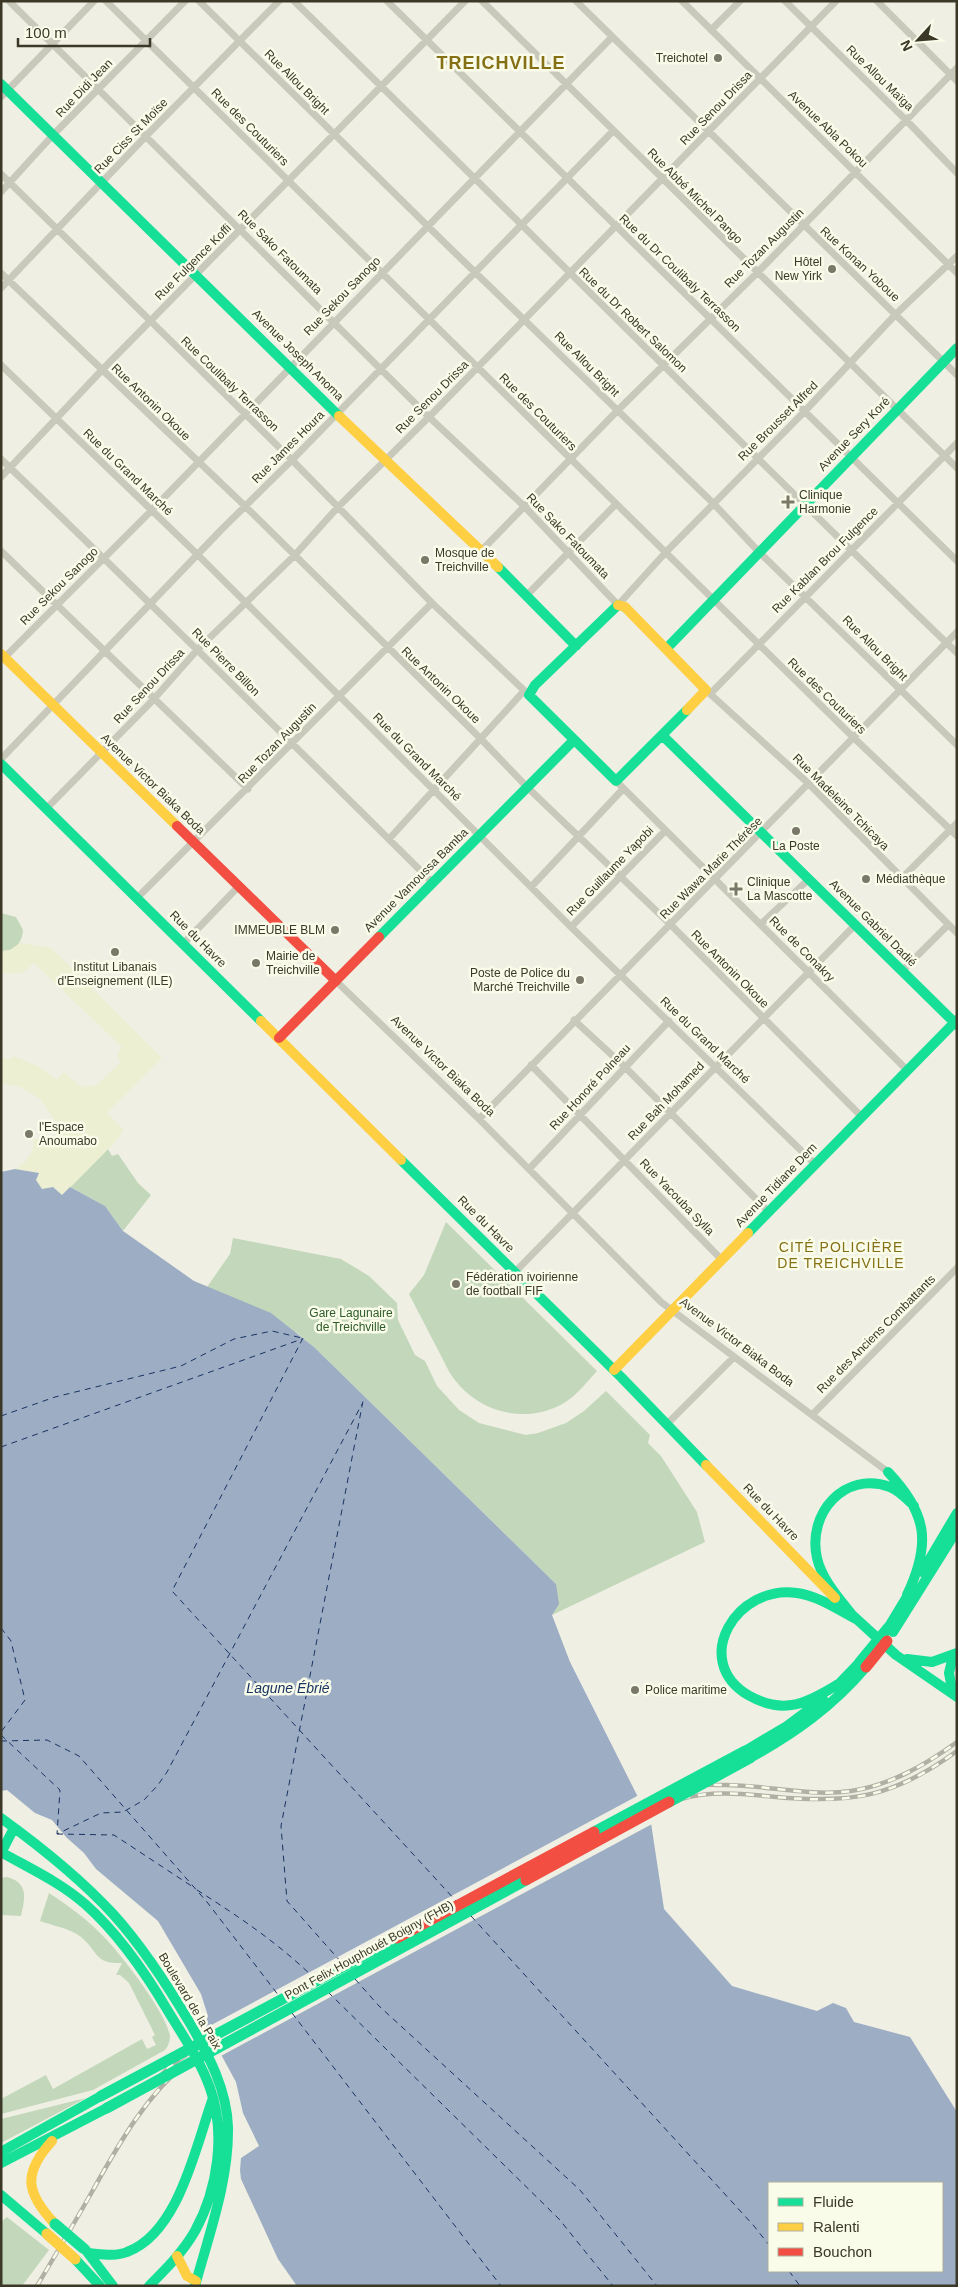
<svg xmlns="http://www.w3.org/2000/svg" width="958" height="2287" viewBox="0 0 958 2287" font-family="Arial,sans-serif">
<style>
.green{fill:#c3d8bb}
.plaza{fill:#ecefd1}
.water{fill:#9cadc4;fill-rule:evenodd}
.pier{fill:#efefe3}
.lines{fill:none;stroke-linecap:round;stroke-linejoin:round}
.ferry{stroke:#183461;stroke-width:1;stroke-dasharray:6 5;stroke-linecap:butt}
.street{stroke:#c9c9bb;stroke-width:7}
.fast{stroke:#16e098;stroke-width:10}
.slow{stroke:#ffcf43;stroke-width:10}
.jam{stroke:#f24e42;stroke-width:10}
.rail-casing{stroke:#b1b0a5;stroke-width:4.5}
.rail{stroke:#fafcea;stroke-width:2.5;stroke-dasharray:8;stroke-linecap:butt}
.fast-bridge{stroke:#16e098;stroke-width:11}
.slow-bridge{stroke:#ffcf43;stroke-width:11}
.jam-bridge{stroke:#f24e42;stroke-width:11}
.poi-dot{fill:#7a7869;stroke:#fafcea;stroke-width:2}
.labels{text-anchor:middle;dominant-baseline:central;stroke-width:5;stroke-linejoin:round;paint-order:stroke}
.poi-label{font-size:12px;fill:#3b3828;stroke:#fafcea;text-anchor:start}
.street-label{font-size:12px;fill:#3b3828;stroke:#fafcea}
.park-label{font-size:12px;fill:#2d5c29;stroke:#fafcea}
.neighbourhood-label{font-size:14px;letter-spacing:1px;fill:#867016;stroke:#fafcea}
.water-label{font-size:14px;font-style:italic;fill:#183461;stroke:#fafcea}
.district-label{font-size:18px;font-weight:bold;letter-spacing:1px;fill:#867016;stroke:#fafcea}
</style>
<rect width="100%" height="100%" fill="#efefe3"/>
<path class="green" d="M1 913 16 917 23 930C22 943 15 952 1 951Z
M108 1149 112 1156 118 1154 138 1183 151 1195 123 1231 105 1206 70 1187Z
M446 1222 597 1371C587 1382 577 1395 564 1403 526 1425 480 1413 454 1379 448 1371 444 1361 439 1352 429 1333 419 1313 409 1294L424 1275Z
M233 1238 341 1259 369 1276 397 1303 398 1320 415 1355 425 1361 437 1386 449 1399 459 1410 479 1423 526 1435 538 1433 566 1423 584 1411 606 1391 650 1435 648 1443 661 1456 697 1512 705 1542 552 1615 556 1584 314 1347 297 1333 207 1287 230 1254Z
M7 1877C29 1883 25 1898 21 1916L1 1915V1878Z
M49 1893C69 1906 88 1920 104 1937 121 1954 167 2014 170 2036 170 2042 168 2046 165 2050L93 2090 1 2114V2099L46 2075 53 2089 142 2039 147 2049 156 2045 152 2037 155 2035 129 1983 120 1975H116L122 1963C94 1964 99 1952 81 1937 70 1928 53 1926 40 1921Z
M86 2098 1 2143V2119Z
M7 2217 49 2250 22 2286H1V2222Z"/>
<path class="plaza" d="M20 943 51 948 162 1058 107 1113 124 1130 117 1140 62 1196 39 1187 36 1180 39 1173 15 1169 25 1162 32 1152 34 1139H58L53 1118 40 1099 21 1087 1 1083V1058L10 1059 13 1056 38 1066 57 1080 64 1072 77 1084 83 1087 93 1086 98 1084 121 1062 118 1059V1053L122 1047 34 963 22 973H1V951L10 950Z"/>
<path class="water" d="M15 1169 39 1173 36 1180 42 1189 53 1187 62 1195 70 1187 105 1206 123 1231 194 1281 271 1313 314 1347 556 1584 559 1604 552 1615 570 1662 651 1823 664 1909 732 1986 817 2011 833 2003 846 2008 854 2022 910 2037 957 2112V2286H297L278 2259 241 2179 240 2170 241 2158 259 2146 243 2113 236 2082 205 2025 208 2016 201 1994 158 1921 96 1869 84 1853 66 1837 52 1820 35 1813 7 1790 1 1791V1172ZM769 2183H942V2271H769Z"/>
<path class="pier" d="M639 1795 654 1823 219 2057 204 2029Z"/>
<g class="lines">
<path class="ferry" d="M303 1338 172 1591 456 1901
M1 1416 55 1397 181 1366 234 1339 272 1331 302 1338
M1 1447 302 1339
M1 1628 11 1641 25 1700 1 1732
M1 1735 60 1790 57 1834 101 1813 123 1812 144 1800 158 1785 167 1772 362 1404
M1 1741 47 1740 79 1756 207 1902 279 1996
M57 1834 114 1835 193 1887
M197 1890C238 1916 278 1943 313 1977
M471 1916 754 2226 769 2245
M341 1962 287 1901 281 1826 363 1401
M355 1979 379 2006 580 2190 657 2286
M328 1992 559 2219 613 2286
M292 2013 501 2286
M789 2271 800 2286"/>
<path class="street" d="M9 1 429 417 524 506 618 605 666 552 805 411 896 314 957 256
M106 1 854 738 957 836
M199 1 450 248 713 503 759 552 957 745
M294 1C516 217 734 438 957 653
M387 1 957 561
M482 1 957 468
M576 1 957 375
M682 1 957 273
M785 1 906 120 957 173
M877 1 957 81
M711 30 740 1
M1 97 94 1
M1 174 292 460 432 603 529 695
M1 192 53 135 185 1
M1 273 245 506 480 738 527 787 671 925 862 1117
M1 288 146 136 279 1
M1 365 198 555 571 927 815 1164
M1 459C147 599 290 741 433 883
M1 477 102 370 465 1
M482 550 617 411 757 273 957 68
M1 551 248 789
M526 596 616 504
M5 657 152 510 612 37
M708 692 809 784 957 933
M710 694 957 443
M1 759 222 529 292 460 613 131
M616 781 907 1070
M46 809 153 700 198 649 294 556 338 507 429 417 836 1
M389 839 524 691
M901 879 957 823
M531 887 623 789
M137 898 432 603
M761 924 809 879
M571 927 665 831
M183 944 238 887
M902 971 948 925
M336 981 479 1119 661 1302 888 1472
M574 1020 626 1068 768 1211
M531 1065 722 1260
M479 1119 957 632
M529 1169 669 1021
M515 1272 855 925
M812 1415 957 1268
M667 1424 734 1357"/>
<path class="fast" d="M1 84 339 416
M498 567 576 646
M618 605 535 685 529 695 616 781 687 710
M667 648 957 348
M663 736 957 1025
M1 764 261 1021
M379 937 573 741
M401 1160 621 1377 706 1465
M748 1233 957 1020
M888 1472C928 1514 931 1544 907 1595
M922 1572 957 1513
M850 1613 896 1655 957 1697
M853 1616C840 1599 822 1580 817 1558 807 1514 844 1470 890 1487 900 1491 907 1499 914 1506
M888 1628 911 1590
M893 1632 957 1530
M953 1656 949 1673 953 1694
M907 1659 932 1662 957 1653
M840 1683C808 1703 784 1716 748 1695 690 1660 737 1584 797 1593 818 1596 837 1609 856 1619
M835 1688 860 1662
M745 1751 787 1726 823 1699
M750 1758C795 1733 833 1706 866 1667
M1 1818C41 1847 80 1878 113 1914 143 1947 168 1986 191 2025 209 2056 227 2090 228 2127 229 2181 209 2234 195 2286
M1 1852C29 1868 60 1882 85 1904 119 1934 145 1972 168 2011 183 2036 200 2060 210 2088 226 2133 218 2189 195 2231 183 2252 166 2269 149 2286
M1 1853 14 1828
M1 2152 101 2096
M1 2163 107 2108
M1 2195 47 2234
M85 2249 113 2286
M88 2253C100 2254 115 2257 127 2252 179 2233 196 2145 213 2098
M75 2259 100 2286"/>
<path class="slow" d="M339 416 498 567
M618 605 625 607 706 690 687 710
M1 654 177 826
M261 1021 401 1160
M614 1370 748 1233
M706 1465 835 1598
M52 2141C22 2174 26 2193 55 2224
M177 2256 187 2276 196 2281"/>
<path class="jam" d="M177 826 336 981
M279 1038 379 937"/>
<g class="rail-casing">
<path id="rail" d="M654 1805C667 1798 680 1790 695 1786 705 1784 716 1785 725 1785 767 1785 809 1797 851 1791 891 1785 925 1765 957 1742
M156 2081 169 2067 186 2055
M37 2286C56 2254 75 2222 93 2190 120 2142 145 2097 188 2061L681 1799C712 1790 744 1794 776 1797 852 1804 894 1797 957 1751"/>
</g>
<use href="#rail" class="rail"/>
<path class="fast-bridge" d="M860 1662 888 1628
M669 1802 750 1758
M594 1832 745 1751
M101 2096 397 1938
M107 2108 526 1880
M55 2224 83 2248"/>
<path class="slow-bridge" d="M47 2234 75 2259"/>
<path class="jam-bridge" d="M866 1667 887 1641
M526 1880 669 1802
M397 1938 594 1832"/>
</g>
<g class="poi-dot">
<circle cx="718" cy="58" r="5"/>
<circle cx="832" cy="269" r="5"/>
<path d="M785.5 494.5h5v5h5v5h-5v5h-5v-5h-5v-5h5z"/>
<circle cx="425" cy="560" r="5"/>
<circle cx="796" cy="831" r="5"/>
<circle cx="866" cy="879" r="5"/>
<path d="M733.5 881.5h5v5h5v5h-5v5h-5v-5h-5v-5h5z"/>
<circle cx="335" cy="930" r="5"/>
<circle cx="115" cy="952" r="5"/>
<circle cx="256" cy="963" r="5"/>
<circle cx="580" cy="980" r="5"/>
<circle cx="29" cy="1134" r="5"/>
<circle cx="456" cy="1284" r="5"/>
<circle cx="635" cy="1690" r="5"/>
</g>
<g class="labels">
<g class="poi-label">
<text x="708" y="58" text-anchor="end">Treichotel</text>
<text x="822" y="262" text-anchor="end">Hôtel<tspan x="822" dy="14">New Yirk</tspan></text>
<text x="799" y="495">Clinique<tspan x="799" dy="14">Harmonie</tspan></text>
<text x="435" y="553">Mosque de<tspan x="435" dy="14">Treichville</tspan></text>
<text x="796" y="846" text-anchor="middle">La Poste</text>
<text x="876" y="879">Médiathèque</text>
<text x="747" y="882">Clinique<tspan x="747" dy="14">La Mascotte</tspan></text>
<text x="325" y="930" text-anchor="end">IMMEUBLE BLM</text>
<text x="266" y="956">Mairie de<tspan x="266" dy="14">Treichville</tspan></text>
<text x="115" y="967" text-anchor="middle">Institut Libanais<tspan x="115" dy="14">d'Enseignement (ILE)</tspan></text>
<text x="570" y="973" text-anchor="end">Poste de Police du<tspan x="570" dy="14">Marché Treichville</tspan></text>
<text x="39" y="1127">l'Espace<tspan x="39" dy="14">Anoumabo</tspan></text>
<text x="466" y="1277">Fédération ivoirienne<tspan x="466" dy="14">de football FIF</tspan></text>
<text x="645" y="1690">Police maritime</text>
</g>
<g class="street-label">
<text transform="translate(880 78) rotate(44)">Rue Allou Maïga</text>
<text transform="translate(297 82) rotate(45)">Rue Allou Bright</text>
<text transform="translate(84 88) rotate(-46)">Rue Didi Jean</text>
<text transform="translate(716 108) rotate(-46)">Rue Senou Drissa</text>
<text transform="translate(250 127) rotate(45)">Rue des Couturiers</text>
<text transform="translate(828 129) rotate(44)">Avenue Abla Pokou</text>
<text transform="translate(131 136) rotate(-46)">Rue Ciss St Moïse</text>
<text transform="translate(695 196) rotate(45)">Rue Abbé Michel Pango</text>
<text transform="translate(764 248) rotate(-45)">Rue Tozan Augustin</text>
<text transform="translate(280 252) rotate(45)">Rue Sako Fatoumata</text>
<text transform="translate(193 262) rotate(-45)">Rue Fulgence Koffi</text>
<text transform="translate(860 264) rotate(43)">Rue Konan Yoboue</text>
<text transform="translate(680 273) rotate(44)">Rue du Dr Coulibaly Terrasson</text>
<text transform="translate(342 296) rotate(-46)">Rue Sekou Sanogo</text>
<text transform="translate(633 320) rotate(44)">Rue du Dr Robert Salomon</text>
<text transform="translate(298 355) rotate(45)">Avenue Joseph Anoma</text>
<text transform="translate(587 364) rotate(45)">Rue Allou Bright</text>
<text transform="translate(230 384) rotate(44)">Rue Coulibaly Terrasson</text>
<text transform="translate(432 397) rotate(-45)">Rue Senou Drissa</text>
<text transform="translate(151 402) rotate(44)">Rue Antonin Okoue</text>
<text transform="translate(538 412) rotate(45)">Rue des Couturiers</text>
<text transform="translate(778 421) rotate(-45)">Rue Brousset Alfred</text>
<text transform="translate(854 434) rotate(-46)">Avenue Sery Koré</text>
<text transform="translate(288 447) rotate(-45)">Rue James Houra</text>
<text transform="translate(128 472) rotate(44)">Rue du Grand Marché</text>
<text transform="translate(568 536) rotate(46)">Rue Sako Fatoumata</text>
<text transform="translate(825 560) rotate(-45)">Rue Kablan Brou Fulgence</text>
<text transform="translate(59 586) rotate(-45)">Rue Sekou Sanogo</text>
<text transform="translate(875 648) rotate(45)">Rue Allou Bright</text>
<text transform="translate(226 662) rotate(45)">Rue Pierre Billon</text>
<text transform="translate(441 685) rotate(44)">Rue Antonin Okoue</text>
<text transform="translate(149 686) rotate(-47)">Rue Senou Drissa</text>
<text transform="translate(827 696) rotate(44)">Rue des Couturiers</text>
<text transform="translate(277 743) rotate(-46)">Rue Tozan Augustin</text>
<text transform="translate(417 757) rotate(45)">Rue du Grand Marché</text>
<text transform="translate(153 784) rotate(44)">Avenue Victor Biaka Boda</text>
<text transform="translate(841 802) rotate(45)">Rue Madeleine Tchicaya</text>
<text transform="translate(711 868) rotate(-45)">Rue Wawa Marie Thérèse</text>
<text transform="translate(610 871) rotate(-46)">Rue Guillaume Yapobi</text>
<text transform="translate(416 880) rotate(-45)">Avenue Vamoussa Bamba</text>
<text transform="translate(873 923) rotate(45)">Avenue Gabriel Dadié</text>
<text transform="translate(198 939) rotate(45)">Rue du Havre</text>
<text transform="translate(802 949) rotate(45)">Rue de Conakry</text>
<text transform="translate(730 969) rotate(45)">Rue Antonin Okoue</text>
<text transform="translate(705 1040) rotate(44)">Rue du Grand Marché</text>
<text transform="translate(443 1066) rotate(44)">Avenue Victor Biaka Boda</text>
<text transform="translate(590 1087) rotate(-47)">Rue Honoré Polneau</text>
<text transform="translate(666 1101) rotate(-46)">Rue Bah Mohamed</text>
<text transform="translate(776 1185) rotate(-46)">Avenue Tidiane Dem</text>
<text transform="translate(677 1197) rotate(46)">Rue Yacouba Sylla</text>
<text transform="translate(486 1224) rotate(45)">Rue du Havre</text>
<text transform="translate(876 1334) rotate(-45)">Rue des Anciens Combattants</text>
<text transform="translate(737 1342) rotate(37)">Avenue Victor Biaka Boda</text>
<text transform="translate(771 1512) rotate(46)">Rue du Havre</text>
<text transform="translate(369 1950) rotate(-29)">Pont Felix Houphouét Boigny (FHB)</text>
<text transform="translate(190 2001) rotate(59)">Boulevard de la Paix</text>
</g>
<g class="park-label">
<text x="351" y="1313">Gare Lagunaire<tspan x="351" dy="14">de Treichville</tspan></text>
</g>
<g class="neighbourhood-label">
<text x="841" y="1247">CITÉ POLICIÈRE<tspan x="841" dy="16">DE TREICHVILLE</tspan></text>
</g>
<g class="water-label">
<text x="288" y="1688">Lagune Ébrié</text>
</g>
<g class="district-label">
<text x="501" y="63">TREICHVILLE</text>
</g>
</g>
<rect width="958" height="2287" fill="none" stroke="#3b3828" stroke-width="5"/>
<rect x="768" y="2182" width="175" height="90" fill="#fafcea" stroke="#aeae9c"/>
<rect x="778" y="2198" width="25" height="8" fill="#16e098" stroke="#aeae9c"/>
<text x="813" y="2207" font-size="15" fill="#3b3828">Fluide</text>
<rect x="778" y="2223" width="25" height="8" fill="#ffcf43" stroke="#aeae9c"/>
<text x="813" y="2232" font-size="15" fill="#3b3828">Ralenti</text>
<rect x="778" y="2248" width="25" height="8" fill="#f24e42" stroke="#aeae9c"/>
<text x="813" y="2257" font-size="15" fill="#3b3828">Bouchon</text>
<g transform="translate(918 40) rotate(244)" stroke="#fafcea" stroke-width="4" paint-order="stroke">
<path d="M0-4L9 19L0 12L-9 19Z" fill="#3b3828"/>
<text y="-8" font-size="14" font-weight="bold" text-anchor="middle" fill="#3b3828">N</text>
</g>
<path d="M18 38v8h132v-8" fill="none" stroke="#3b3828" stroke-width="2.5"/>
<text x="25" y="38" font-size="15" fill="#3b3828" stroke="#fafcea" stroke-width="4" paint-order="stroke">100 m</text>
</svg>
